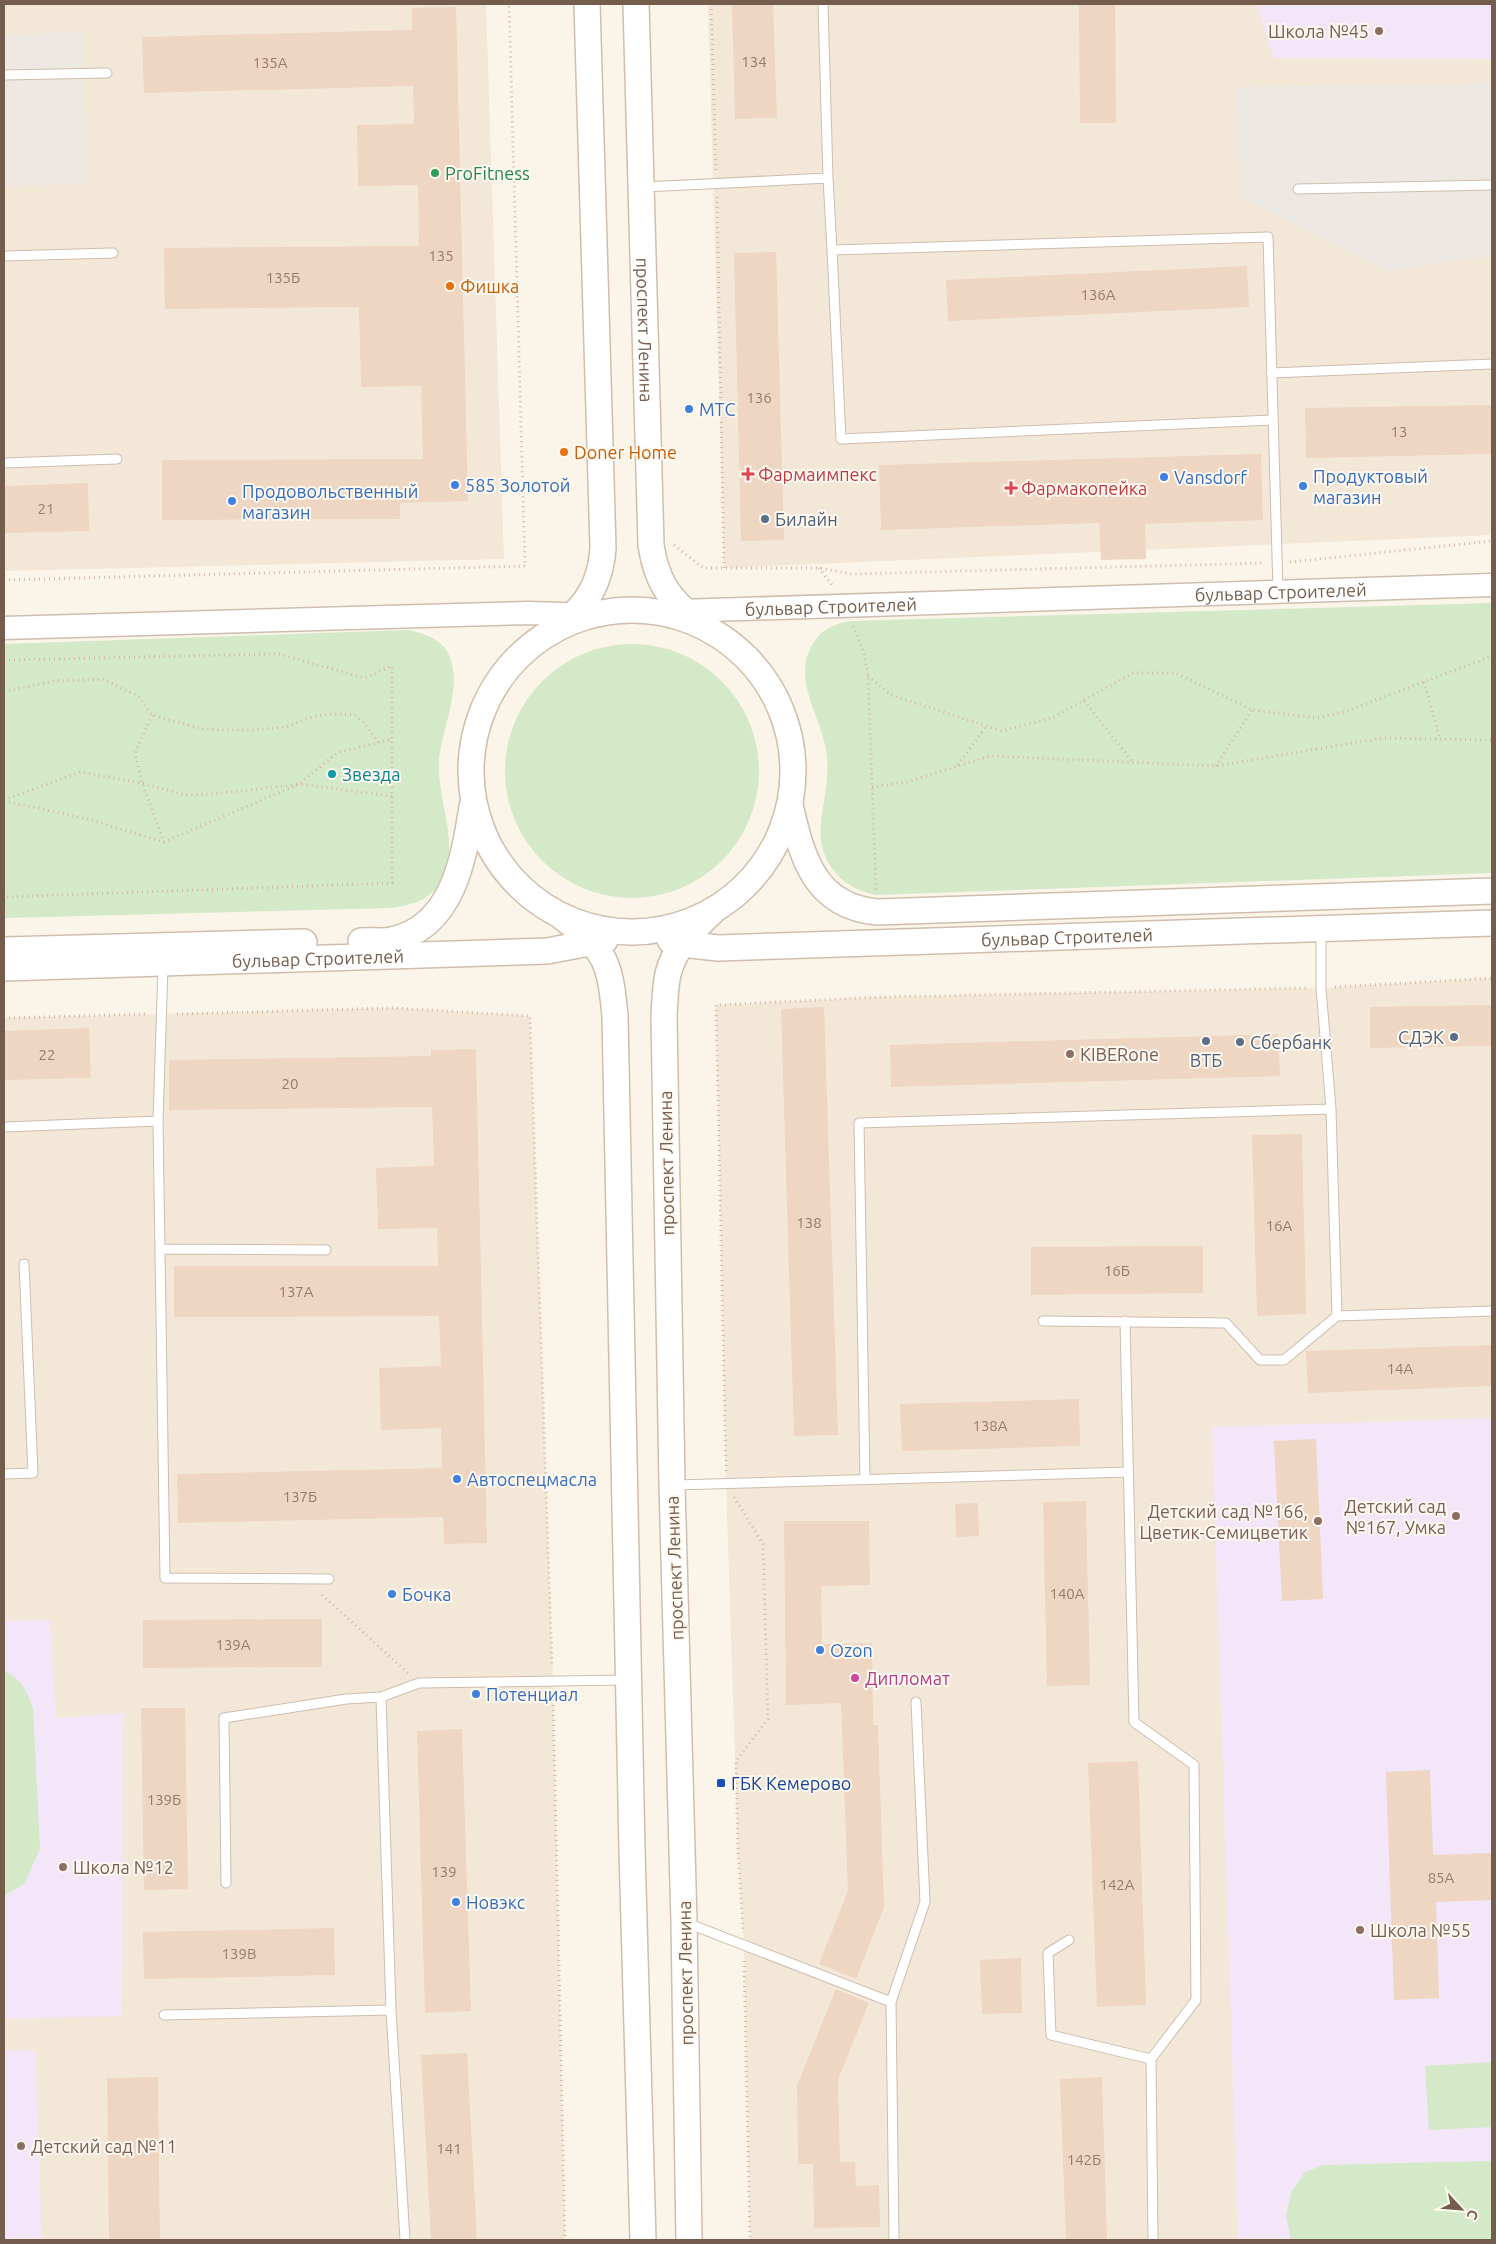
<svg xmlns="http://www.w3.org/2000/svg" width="1496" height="2244" viewBox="0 0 1496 2244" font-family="Ubuntu,sans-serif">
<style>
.residential{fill:#f3e7d8}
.industrial{fill:#ede8e2}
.education{fill:#f2e6f8}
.green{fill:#d4e9c8}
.building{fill:#efd6c2}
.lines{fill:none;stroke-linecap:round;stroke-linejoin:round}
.service-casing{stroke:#cdbeaf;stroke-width:11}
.tertiary-casing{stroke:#cdbeaf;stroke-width:25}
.secondary-casing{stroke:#d0bead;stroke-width:28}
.path{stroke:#d5b9a5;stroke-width:3;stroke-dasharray:1 4;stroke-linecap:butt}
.service{stroke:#fff;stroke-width:9}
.tertiary{stroke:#fff;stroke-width:22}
.secondary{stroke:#fff;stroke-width:25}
.education-dot{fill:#8d6e63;stroke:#fef9f0;stroke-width:2}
.leisure-dot{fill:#2e9e5b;stroke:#fef9f0;stroke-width:2}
.food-dot{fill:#e8710a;stroke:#fef9f0;stroke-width:2}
.shop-dot{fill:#3f7fe0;stroke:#fef9f0;stroke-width:2}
.health-dot{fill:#e0444e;stroke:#fef9f0;stroke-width:2}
.service-dot{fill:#5c6f8a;stroke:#fef9f0;stroke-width:2}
.culture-dot{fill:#0f9aa8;stroke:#fef9f0;stroke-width:2}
.hotel-dot{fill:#d1479c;stroke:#fef9f0;stroke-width:2}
.transit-dot{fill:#1a4fb4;stroke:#fef9f0;stroke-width:2}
.labels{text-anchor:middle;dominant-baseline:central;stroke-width:4;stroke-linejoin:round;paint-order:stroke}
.number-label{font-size:15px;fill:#947b6b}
.education-label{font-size:18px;fill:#785e54;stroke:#fef9f0;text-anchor:start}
.leisure-label{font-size:18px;fill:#27864d;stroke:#fef9f0;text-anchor:start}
.food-label{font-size:18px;fill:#c56008;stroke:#fef9f0;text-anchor:start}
.street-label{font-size:18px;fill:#755d4e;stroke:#fef9f0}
.shop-label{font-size:18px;fill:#366cbe;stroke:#fef9f0;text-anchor:start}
.health-label{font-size:18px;fill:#be3a42;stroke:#fef9f0;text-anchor:start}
.service-label{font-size:18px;fill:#4e5e75;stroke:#fef9f0;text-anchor:start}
.culture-label{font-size:18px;fill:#0d838f;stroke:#fef9f0;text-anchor:start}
.hotel-label{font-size:18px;fill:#b23c85;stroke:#fef9f0;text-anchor:start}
.transit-label{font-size:18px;fill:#164399;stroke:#fef9f0;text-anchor:start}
</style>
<rect width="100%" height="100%" fill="#fbf5e9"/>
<path class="residential" d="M4 4H486L504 559 4 571Z
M708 4H1492V535L724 568Z
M1492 978V2240H750L744 1945 738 1852 726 1484 716 1005 881 997 1321 988Z
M395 1008 530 1016 553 1681 565 2240H4V1018Z"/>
<path class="industrial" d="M83 31 85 184 4 186V35Z
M1492 83V255L1387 272 1240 198 1235 87Z"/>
<path class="education" d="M1257 4H1492V59L1273 58Z
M1492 1418V2240H1238L1212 1427Z
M50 1620 56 1718 123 1713 122 2016 4 2019V1621Z
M35 2050 42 2240H4V2051Z"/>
<path class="green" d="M1492 603V873L876 895C842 889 817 861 821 825 823 802 829 780 827 757 824 720 792 683 811 647 820 630 833 624 851 621Z
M409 630C425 634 442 639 449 655 463 687 442 728 439 760 436 798 461 843 442 880 431 900 414 904 392 908L4 918V644Z
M505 771a127 127 0 1 1 254 0a127 127 0 1 1-254 0Z
M4 1671C21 1678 27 1691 33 1708L40 1849 24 1884 4 1896Z
M1492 2062V2127L1429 2130 1425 2066Z
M1492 2161V2240H1291L1286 2215 1291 2193 1304 2173 1323 2165Z"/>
<path class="building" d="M732 4H773L777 118 735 119Z
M1079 4H1115L1116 123H1080Z
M456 7 468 501 400 503V519L162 520V460L423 459 421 386 361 387 359 307 165 309 164 248 419 246 418 185 358 186 357 125 414 124 413 86 144 93 142 37 412 30V8Z
M776 252 784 540 741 541 734 253Z
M1247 266 1249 307 948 321 946 280Z
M1492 405V454L1306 458 1305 408Z
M1261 454 1263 520 1145 524 1146 559 1101 560 1099 523 881 530 879 465Z
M88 483 89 531 4 533V486Z
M1492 1005V1046L1370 1048V1007Z
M824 1007 838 1435 794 1436 781 1009Z
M89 1028 91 1078 4 1080V1031Z
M1278 1034 1280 1076 891 1087 890 1045Z
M476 1049 487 1543 444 1544 443 1517 178 1523 177 1474 442 1468 441 1428 381 1430 379 1368 441 1366 439 1316 174 1317V1266H438L437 1228 378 1229 376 1168 434 1166 432 1107 169 1110V1060L431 1056V1050Z
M1302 1134 1306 1314 1257 1316 1252 1135Z
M1203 1246V1293L1031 1295V1247Z
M1492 1345V1386L1308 1393 1306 1351Z
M1079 1399 1080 1446 902 1451 900 1404Z
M1316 1439 1323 1599 1282 1601 1274 1441Z
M1086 1501 1090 1685 1047 1686 1043 1502Z
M978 1503 979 1536 956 1537 955 1504Z
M784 1521H869L870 1585 821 1586 822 1644 872 1643 873 1725H878L884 1907 856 1979 819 1964 848 1891 841 1703 786 1705Z
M322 1619V1667L143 1668V1620Z
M141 1708H185L188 1889 144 1890Z
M462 1729 471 2011 425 2013 417 1731Z
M1138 1761 1146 2005 1097 2007 1088 1763Z
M1430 1770 1433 1855 1492 1853V1900L1436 1902 1439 1998 1394 2000 1386 1772Z
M334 1928 335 1975 144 1979 143 1932Z
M1021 1958 1022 2013 982 2014 980 1960Z
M836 1989 869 2003 838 2080 840 2162H855L856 2186 879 2185 880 2227 814 2228 813 2164H798L797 2086Z
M467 2053 477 2240H431L421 2055Z
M158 2077 160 2240H109L107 2078Z
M1102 2077 1107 2240H1066L1060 2079Z"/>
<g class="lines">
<g class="service-casing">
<path id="service" d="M4 75 107 73
M828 178 832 250 1268 237 1278 591
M644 187 828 178 823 4
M1298 189 1492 185
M832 250 841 439 1273 420
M4 256 113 253
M1271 373 1492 364
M4 463 117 459
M163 966 158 1121 165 1578 329 1579
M4 1127 158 1121
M160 1249 326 1250
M1337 1316 1492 1311
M1043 1321 1226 1323 1260 1360H1284L1337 1316 1331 1109 1321 988V931
M1125 1321 1134 1722 1194 1765 1196 2000 1151 2059 1153 2240
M4 1474 33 1473 24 1264
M865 1480 859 1123 1331 1109
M675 1485 1128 1472
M226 1883 224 1718 346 1699 381 1697
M687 1923 891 2002
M1069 1940 1048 1953 1051 2035 1151 2059
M164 2015 391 2010
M405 2240 391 2010 381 1697 419 1683 626 1680
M894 2240 891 2002 925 1902 916 1702"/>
</g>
<g class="tertiary-casing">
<g id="tertiary">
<path id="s1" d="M649 612 1492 585"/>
<path d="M4 628 528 613 601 615"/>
</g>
</g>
<g class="secondary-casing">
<g id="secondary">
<path id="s2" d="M636 4 651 545C656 579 668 599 696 620"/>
<circle cx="632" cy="771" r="161"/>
<path d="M562 624C588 605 601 581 603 548L587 4"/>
<path d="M790 805C802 857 814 906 877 912L1492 891"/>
<path d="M562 917C606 950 610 962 615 1016L632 1850 643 2240"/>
<path id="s3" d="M670 940 682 944 718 948 1492 923"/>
<path d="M361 941C371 940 383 942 392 940 453 927 464 858 472 807"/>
<path d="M4 950 304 942"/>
<path id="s4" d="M4 968 547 951 605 940"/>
<path d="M689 2240 684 1922 672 1485 664 1016C665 1002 665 987 668 974 674 948 694 929 713 911"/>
</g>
</g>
<path class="path" d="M711 4 716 171
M717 197 724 568
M674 545 703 568H819L852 574 1264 563
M1290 562 1492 541
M819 568 832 585
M4 580 525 566 509 4
M853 626 864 653 868 676 876 890
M4 660 279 654 365 678 392 666V883L4 897
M868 676 891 695 1002 731 1052 718 1133 673H1176L1252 710 1318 718 1347 711 1492 656
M1424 682 1440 739
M4 692 53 681 102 679 138 696 152 715 202 729 226 730H253L286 727 312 717 333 714 355 715 365 724 378 742
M1084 701 1132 761
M152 715 135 753 142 783 164 842
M958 765 986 726
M1216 766 1252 710
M872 787 907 782 990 756 1216 766 1383 738 1492 740
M4 800 80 772 142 783 185 795 214 794 299 784 337 753 392 739
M4 801 88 819 164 842 299 784 392 796
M1335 987 1492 978
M177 1014 395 1008 530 1016 552 1666
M4 1018 148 1014
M726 1471 716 1005 881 997 1306 988
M734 1497 763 1544 768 1719 736 1761 738 1852 743 1930
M322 1595 408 1673
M553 1695 565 2240
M744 1961 750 2240"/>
<use href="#service" class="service"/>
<use href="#tertiary" class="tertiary"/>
<use href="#secondary" class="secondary"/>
</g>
<g class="education-dot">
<circle cx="1379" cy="31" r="5"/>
<circle cx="1070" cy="1054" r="5"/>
<circle cx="1456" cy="1516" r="5"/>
<circle cx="1318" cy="1521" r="5"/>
<circle cx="63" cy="1867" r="5"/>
<circle cx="1360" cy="1930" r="5"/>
<circle cx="21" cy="2146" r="5"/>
</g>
<circle class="leisure-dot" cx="435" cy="173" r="5"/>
<g class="food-dot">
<circle cx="450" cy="286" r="5"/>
<circle cx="564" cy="452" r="5"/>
</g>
<g class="shop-dot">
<circle cx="689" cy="409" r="5"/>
<circle cx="1164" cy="477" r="5"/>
<circle cx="455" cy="485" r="5"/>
<circle cx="1303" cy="486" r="5"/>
<circle cx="232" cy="501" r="5"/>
<circle cx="457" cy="1479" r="5"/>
<circle cx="392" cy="1594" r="5"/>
<circle cx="820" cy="1650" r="5"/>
<circle cx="476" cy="1694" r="5"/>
<circle cx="456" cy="1902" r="5"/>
</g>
<g class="health-dot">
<path d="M745.5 466.5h5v5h5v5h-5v5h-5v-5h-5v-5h5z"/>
<path d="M1008.5 480.5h5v5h5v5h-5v5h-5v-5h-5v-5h5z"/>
</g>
<g class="service-dot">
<circle cx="765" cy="519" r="5"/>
<circle cx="1454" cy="1037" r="5"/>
<circle cx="1206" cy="1041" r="5"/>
<circle cx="1240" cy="1042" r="5"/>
</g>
<circle class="culture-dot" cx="332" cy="774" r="5"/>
<circle class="hotel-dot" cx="855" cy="1678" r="5"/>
<rect class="transit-dot" x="716" y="1778" width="10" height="10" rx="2.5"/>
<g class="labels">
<g class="number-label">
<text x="754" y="61">134</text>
<text x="270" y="62">135А</text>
<text x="441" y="255">135</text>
<text x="283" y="277">135Б</text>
<text x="1098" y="294">136А</text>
<text x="759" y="397">136</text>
<text x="1399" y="431">13</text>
<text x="46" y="508">21</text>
<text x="47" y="1054">22</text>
<text x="290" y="1083">20</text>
<text x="809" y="1222">138</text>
<text x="1279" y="1225">16А</text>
<text x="1117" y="1270">16Б</text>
<text x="296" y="1291">137А</text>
<text x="1400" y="1368">14А</text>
<text x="990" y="1425">138А</text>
<text x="300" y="1496">137Б</text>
<text x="1067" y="1593">140А</text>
<text x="233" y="1644">139А</text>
<text x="164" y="1799">139Б</text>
<text x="444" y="1871">139</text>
<text x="1441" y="1877">85А</text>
<text x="1117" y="1884">142А</text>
<text x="239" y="1953">139В</text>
<text x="449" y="2148">141</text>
<text x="1084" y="2159">142Б</text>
</g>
<g class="education-label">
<text x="1369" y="31" text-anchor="end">Школа №45</text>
<text x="1080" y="1054">KIBERone</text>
<text x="1446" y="1506" text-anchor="end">Детский сад<tspan x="1446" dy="21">№167, Умка</tspan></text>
<text x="1308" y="1511" text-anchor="end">Детский сад №166,<tspan x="1308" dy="21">Цветик-Семицветик</tspan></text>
<text x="73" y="1867">Школа №12</text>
<text x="1370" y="1930">Школа №55</text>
<text x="31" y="2146">Детский сад №11</text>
</g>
<g class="leisure-label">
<text x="445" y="173">ProFitness</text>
</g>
<g class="food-label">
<text x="460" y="286">Фишка</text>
<text x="574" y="452">Doner Home</text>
</g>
<g class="street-label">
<text stroke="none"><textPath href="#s2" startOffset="326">проспект Ленина</textPath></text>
<text stroke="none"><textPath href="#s1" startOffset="632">бульвар Строителей</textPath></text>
<text stroke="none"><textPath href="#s1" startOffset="182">бульвар Строителей</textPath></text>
<text stroke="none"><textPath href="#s3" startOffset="398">бульвар Строителей</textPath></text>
<text stroke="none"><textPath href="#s4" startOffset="314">бульвар Строителей</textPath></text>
<text transform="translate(666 1163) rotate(-91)">проспект Ленина</text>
<text transform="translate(674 1568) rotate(-92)">проспект Ленина</text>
<text transform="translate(685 1973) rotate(-91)">проспект Ленина</text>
</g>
<g class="shop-label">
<text x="699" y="409">МТС</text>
<text x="1313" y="476">Продуктовый<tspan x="1313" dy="21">магазин</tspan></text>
<text x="1174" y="477">Vansdorf</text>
<text x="465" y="485">585 Золотой</text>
<text x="242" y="491">Продовольственный<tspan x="242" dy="21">магазин</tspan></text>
<text x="467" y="1479">Автоспецмасла</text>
<text x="402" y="1594">Бочка</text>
<text x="830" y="1650">Ozon</text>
<text x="486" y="1694">Потенциал</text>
<text x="466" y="1902">Новэкс</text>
</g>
<g class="health-label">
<text x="758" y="474">Фармаимпекс</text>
<text x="1021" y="488">Фармакопейка</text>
</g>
<g class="service-label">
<text x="775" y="519">Билайн</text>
<text x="1444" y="1037" text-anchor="end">СДЭК</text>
<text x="1250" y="1042">Сбербанк</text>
<text x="1206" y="1060" text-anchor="middle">ВТБ</text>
</g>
<g class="culture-label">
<text x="342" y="774">Звезда</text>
</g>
<g class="hotel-label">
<text x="865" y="1678">Дипломат</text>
</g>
<g class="transit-label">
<text x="731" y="1783">ГБК Кемерово</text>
</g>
</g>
<rect width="1496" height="2244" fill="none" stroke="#755d4e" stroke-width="10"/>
<g transform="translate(1461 2209) rotate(116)" stroke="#fef9f0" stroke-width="4" paint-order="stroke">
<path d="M0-4L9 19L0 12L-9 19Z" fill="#755d4e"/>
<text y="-8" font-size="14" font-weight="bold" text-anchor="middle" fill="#755d4e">С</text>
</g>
</svg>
